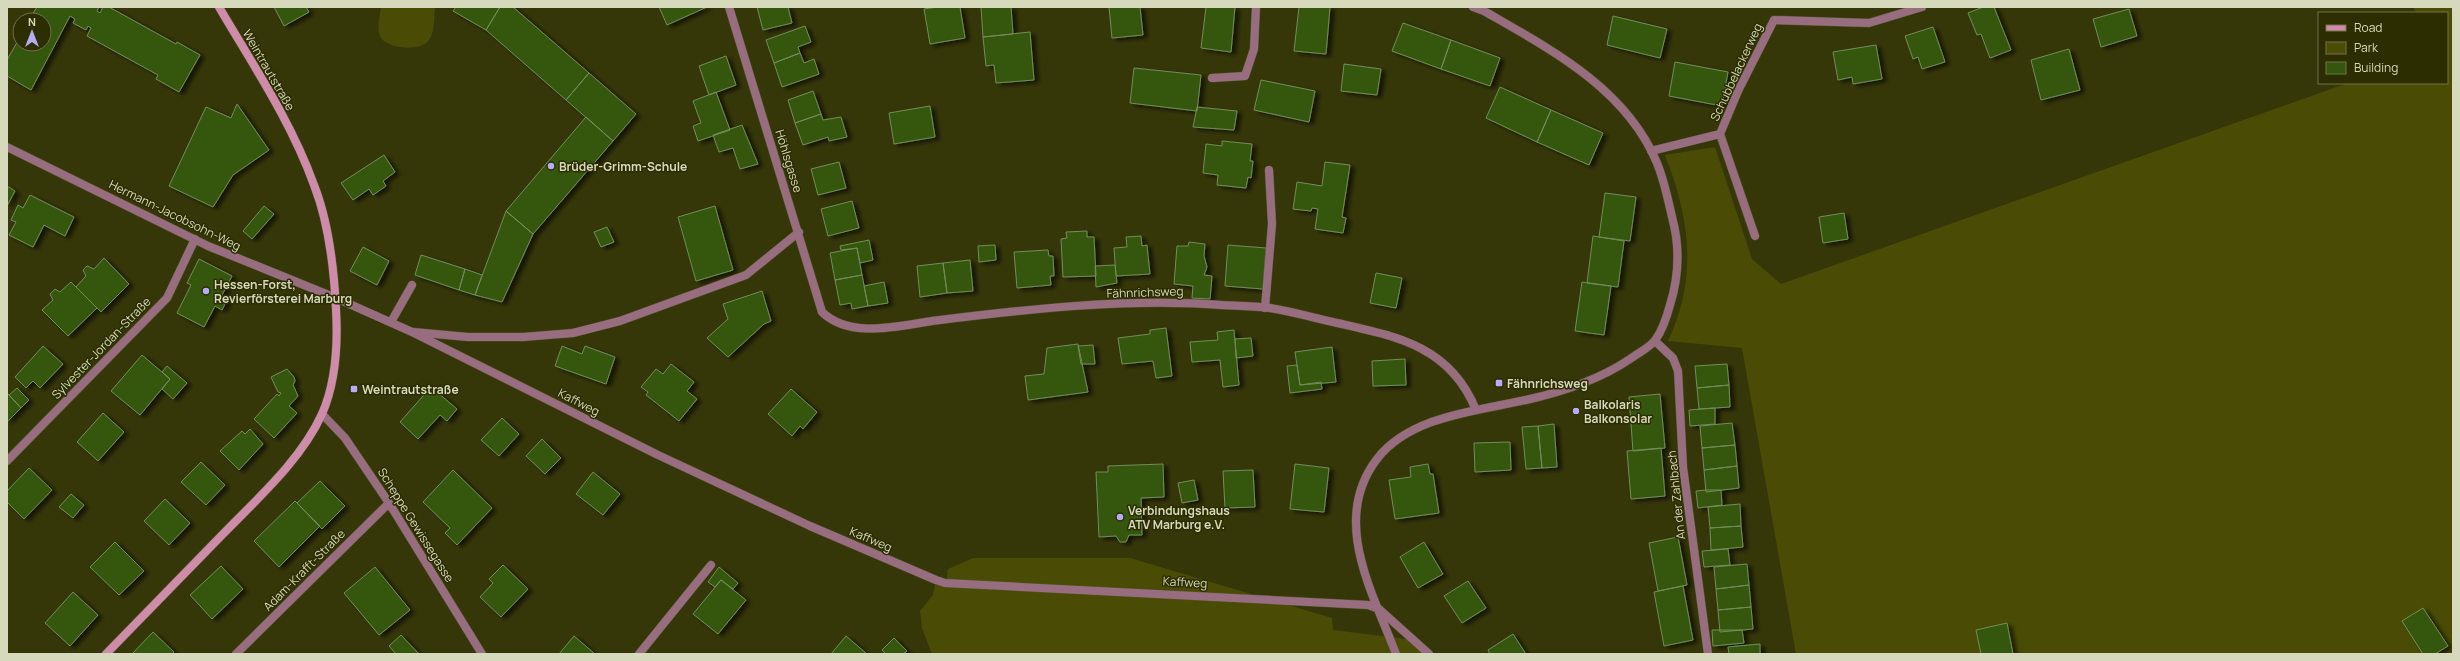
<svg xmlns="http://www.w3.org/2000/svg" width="2460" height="661" viewBox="0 0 2460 661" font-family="Manrope,sans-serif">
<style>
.green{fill:#4a4c05}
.building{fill:#35560d;stroke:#728d5a;filter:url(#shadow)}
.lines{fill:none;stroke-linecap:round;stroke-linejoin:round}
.lane-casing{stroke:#535429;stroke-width:9}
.street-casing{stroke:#535429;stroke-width:9}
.secondary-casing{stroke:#535429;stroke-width:9}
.lane{stroke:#976d7f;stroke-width:8}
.street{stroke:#976d7f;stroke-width:8}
.secondary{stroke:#cf8caa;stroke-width:8}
.poi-dot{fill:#b8abf7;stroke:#2c2d00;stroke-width:1.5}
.labels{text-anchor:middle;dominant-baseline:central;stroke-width:3;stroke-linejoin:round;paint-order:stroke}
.street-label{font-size:12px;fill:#d6d9bb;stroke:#2c2d00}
.poi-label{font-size:12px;font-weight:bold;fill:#d6d9bb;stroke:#2c2d00;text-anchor:start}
</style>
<defs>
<filter id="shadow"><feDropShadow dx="4.5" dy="2.5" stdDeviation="2" flood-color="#0009"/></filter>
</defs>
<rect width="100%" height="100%" fill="#363709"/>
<path class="green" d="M381 7H435C434 17 435 32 429 40 421 52 389 49 381 38 376 30 380 16 381 7Z
M2413 7H2453V654H1796L1742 348 1668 341C1698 277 1690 219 1665 155L1715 147 1752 259 1781 284 2348 83H2447V13H2416Z
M973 558H1130L1332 618 1333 630 1406 639 1415 644 1423 654H932L922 628 920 611 933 595 936 580 946 583 948 569Z"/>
<path class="building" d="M37 7H99L97 11 100 13 103 7H109L176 44 177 42 200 55 179 92 156 79 158 75 87 36 91 28 88 26 86 30 73 23 75 19 70 16 31 90 7 76V60L20 37V44H44V20H29Z
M274 7H306L309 12 284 26Z
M456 7H500L486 30 453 11Z
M500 7H513L589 73 566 100 486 30Z
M659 7H707L667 25Z
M757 7H788L792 23 763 30Z
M938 7H960L965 38 930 44 924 9Z
M981 7H1011L1013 34 983 37Z
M1109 7H1140L1143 35 1112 38Z
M1206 7H1235L1231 52 1201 48Z
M1299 7H1330L1326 54 1294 51Z
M1983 7H1994L2011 50 1990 58 1981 34 1977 35 1968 13Z
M2129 9 2137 36 2101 47 2093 19Z
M1613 16 1667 29 1660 58 1607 45Z
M1403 23 1451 40 1441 69 1392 51Z
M805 26 811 42 798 47 800 53 774 63 766 40Z
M1933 27 1945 62 1922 69 1918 57 1913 59 1905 36Z
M1030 32 1034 80 996 83 994 65 986 66 983 37Z
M1451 40 1500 58 1490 86 1441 69Z
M1876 45 1882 79 1853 84 1852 77 1838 80 1833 52Z
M2069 49 2080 90 2041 100 2031 60Z
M800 53 804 63 814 59 819 74 782 87 774 63Z
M726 56 736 85 709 95 699 66Z
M1675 62 1728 72 1722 106 1669 96Z
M1344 64 1381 69 1377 95 1341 91Z
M1134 68 1201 75 1197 111 1130 103Z
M589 73 636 114 613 141 566 100Z
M1261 80 1315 91 1309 122 1254 110Z
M1500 87 1551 110 1537 142 1486 118Z
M813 91 821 114 795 123 788 100Z
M716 92 730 130 698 141 693 126 701 123 693 101Z
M237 104 269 150 233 175 213 207 169 186 206 107 231 118Z
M930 106 935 137 894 144 889 113Z
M1197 107 1237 111 1234 130 1193 127Z
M1551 110 1603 133 1589 165 1537 142Z
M821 114 823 120 841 117 847 137 829 141 828 137 803 145 795 123Z
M586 117 613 141 533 234 506 211Z
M742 125 758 164 740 169 733 148 719 152 713 135Z
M1222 141 1252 144 1250 161H1253L1251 178 1248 177 1246 188 1217 185 1218 175 1203 173 1206 144 1222 146Z
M384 155 395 172 383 181 386 186 373 195 369 189 353 200 341 183Z
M839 162 846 188 818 195 811 169Z
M1325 162 1350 165 1342 217 1346 218 1343 233 1315 229 1318 209 1312 208 1311 211 1293 209 1297 182 1322 186Z
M7 186 15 191 7 206Z
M1605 193 1636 197 1630 241 1599 237Z
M30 195 74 217 65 236 44 225 33 247 9 235 16 222 11 220 18 205 23 208Z
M852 201 859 228 828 236 821 209Z
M264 206 274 214 252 239 243 231Z
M715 206 733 270 696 281 678 217Z
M506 211 533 234 502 302 475 295Z
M1844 213 1848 239 1823 243 1819 217Z
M607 227 614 242 601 247 594 232Z
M1087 231V237H1094L1096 276 1063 277 1061 239 1067 238 1066 232Z
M1141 236 1142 246 1147 245 1150 274 1116 276 1114 248 1127 247 1126 237Z
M1593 236 1624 241 1618 287 1587 283Z
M869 240 873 260 860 263 857 248 841 250 840 246Z
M1189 242 1205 244 1204 256 1207 267 1204 275 1212 276 1210 299 1192 298 1193 286 1174 284 1177 246H1188Z
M995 245 996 260 979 262 978 246Z
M1228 245 1266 248 1263 289 1225 286Z
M363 247 389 261 377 285 350 271Z
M857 248 862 275 835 280 830 253Z
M1048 250 1049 256H1053L1054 276H1050L1051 285 1017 288 1014 252Z
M421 255 465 269 459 290 415 275Z
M104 258 129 284 101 312 76 287 86 276 83 270 87 266 94 269Z
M199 259 232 276 221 297 227 300 222 310 215 306 204 327 177 313 191 285 187 283Z
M970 260 973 291 947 293 943 263Z
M943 263 947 293 920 297 917 266Z
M1115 265 1117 283 1096 287 1095 266Z
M465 269 482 275 475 295 459 290Z
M1376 273 1402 278 1396 308 1370 303Z
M862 275 868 306 852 309 851 303 840 305 835 280Z
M71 282 97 308 68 336 42 310 53 300 50 294 55 289 60 292Z
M884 282 888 303 868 306 864 286Z
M1582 282 1611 286 1604 335 1575 331Z
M762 291 771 321 764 324 728 357 707 338 728 319 723 304Z
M1166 328 1172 376 1156 378 1153 361 1122 364 1118 338 1150 334V330Z
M1234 330 1239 385 1223 387 1220 360 1192 362 1190 342 1218 340 1217 332Z
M1251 338 1253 356 1236 358 1235 339Z
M1078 344 1088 392 1028 400 1025 376 1044 374 1047 348Z
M1093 345 1095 364H1081L1078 346Z
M43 346 63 364 40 388 33 381 26 388 15 377Z
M562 346 582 354 585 346 615 357 606 384 555 366Z
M1332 347 1336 382 1300 385 1295 352Z
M142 355 170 379 140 415 111 391Z
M1405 359 1406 385 1373 386 1372 361Z
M671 364 694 382 687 391 697 399 679 421 646 395 648 392 641 387 656 369 663 374Z
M1727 364 1729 385 1697 388 1695 366Z
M1297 365 1300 385 1321 382 1322 389 1290 393 1287 366Z
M167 366 187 383 173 399 162 389 170 379 162 372Z
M287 369 294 377 295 381 293 385 298 396 289 406 297 413 274 438 254 419 277 394 279 396 281 393 278 392 271 377Z
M1729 385 1730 407 1699 409 1697 388Z
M431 387 457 409 447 421 440 415 418 439 400 422Z
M17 388 29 400 21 408 9 395Z
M791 389 817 412 803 429 800 426 792 436 768 414Z
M7 393 21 408 7 422Z
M1660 394 1665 448 1633 451 1629 397Z
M1715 408V424L1690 426 1689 410Z
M103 413 124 432 98 461 77 442Z
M502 418 519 434 499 456 481 440Z
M1732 423 1735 445 1702 448 1700 426Z
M1554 424 1557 467 1542 468 1538 426Z
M1538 426 1542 468 1526 469 1522 427Z
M250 429 263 444 239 470 220 451 242 431 245 434Z
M542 439 561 458 545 474 526 456Z
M1510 442 1511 470 1475 472 1474 443Z
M1735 445 1737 466 1704 470 1702 448Z
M1661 448 1665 496 1631 499 1627 451Z
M201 462 225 485 206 505 181 482Z
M1163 464 1164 497 1141 498 1142 535H1129L1126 542H1120L1116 536 1099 537 1096 472H1108V466Z
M1295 464 1329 468 1324 512 1290 509Z
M1428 464 1430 474H1433L1439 513 1395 519 1389 480 1411 477 1410 467Z
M1737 466 1739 488 1706 492 1704 470Z
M29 468 52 490 24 519 7 502V491Z
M453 470 492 508 457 545 445 533 450 528 423 502Z
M1253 470 1255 507 1225 508 1223 471Z
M593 472 620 494 603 515 576 494Z
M1194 480 1198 500 1182 503 1178 483Z
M320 481 345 506 322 529 297 503Z
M1706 490H1721L1722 505 1698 508 1696 491Z
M71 494 84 505 73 518 59 507Z
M165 499 190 523 169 545 144 521Z
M295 501 320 526 279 567 254 541Z
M1740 504 1741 526 1710 528 1708 507Z
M1741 526 1743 547 1711 550 1710 528Z
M1678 537 1687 585 1658 591 1649 543Z
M115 542 144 571 119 595 90 567Z
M1424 542 1443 574 1418 588 1400 557Z
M1728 549 1730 565 1704 567 1702 551Z
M1747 564 1749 585 1716 589 1714 567Z
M503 565 528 589 501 617 480 597 493 583 489 579Z
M221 566 243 589 212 619 190 595Z
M375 567 410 610 379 635 344 593Z
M719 567 738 583 733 589 721 580 715 587 708 582Z
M721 580 746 600 718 634 693 614Z
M1468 581 1486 608 1462 623 1444 596Z
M1749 585 1751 607 1718 610 1716 589Z
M1683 586 1693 640 1664 646 1654 592Z
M73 592 98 615 70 646 45 623Z
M1751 607 1753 629 1720 632 1718 610Z
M2423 608 2448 646 2435 654H2423L2402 621Z
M2007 623 2013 654H1981L1976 630Z
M1712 630H1742L1744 643 1713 646Z
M153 632 174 652 172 654H132Z
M1513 634 1526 654H1490L1488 650Z
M401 635 419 654H396L389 646Z
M574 636 595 654H559Z
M846 636 867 654H831Z
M894 638 907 651 903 654H886L882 650Z
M1760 644V654H1729L1728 647Z"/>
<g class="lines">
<g class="lane-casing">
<path id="lane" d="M1212 78 1245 76 1254 49 1256 7
M1265 308 1272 224 1269 170
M391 322 412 285
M413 332 468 337H523L573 333 620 321 746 275 799 232
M639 654 711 565"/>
</g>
<g class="street-casing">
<path id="street" d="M729 7 822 312C850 339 897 326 932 321 1028 309 1125 298 1221 305 1237 306 1254 306 1270 308 1294 312 1318 319 1342 324 1400 337 1451 348 1476 410
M1720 134 1755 236
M7 147 208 246 336 298 412 332 658 455 810 526 936 580 945 583 1368 605 1379 609 1429 654
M1651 151 1720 134 1738 91 1774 20 1869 23 1922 7
M1655 341 1673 358 1678 371 1683 467 1708 654
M322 414 345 438 389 503 482 654
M7 461 167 298 195 239
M236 654 389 503
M1396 654C1373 593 1330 520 1377 459 1410 416 1477 411 1526 400 1562 392 1599 380 1630 359 1638 353 1651 347 1656 339 1663 329 1667 316 1670 305 1679 276 1680 246 1672 217 1668 199 1664 180 1657 163 1626 88 1550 49 1484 11L1473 7"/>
</g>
<g class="secondary-casing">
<path id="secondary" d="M106 654C145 614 184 574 223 534 258 498 301 460 322 414 336 382 338 343 336 309 334 268 329 223 314 185 291 121 253 65 219 7"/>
</g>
<use href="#lane" class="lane"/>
<use href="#street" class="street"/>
<use href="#secondary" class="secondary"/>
</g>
<g class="poi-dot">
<circle cx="551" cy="166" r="4"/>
<circle cx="206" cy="291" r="4"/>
<rect x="1495" y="379" width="8" height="8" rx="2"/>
<rect x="350" y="385" width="8" height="8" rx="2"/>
<circle cx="1576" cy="411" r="4"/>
<circle cx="1120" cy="517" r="4"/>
</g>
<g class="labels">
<g class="street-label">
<text transform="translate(269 70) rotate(60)">Weintrautstraße</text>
<text transform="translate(1736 72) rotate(-65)">Schubbelackerweg</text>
<text transform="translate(789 161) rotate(73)">Höhlsgasse</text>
<text transform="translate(175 215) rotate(26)">Hermann-Jacobsohn-Weg</text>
<text transform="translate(1145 292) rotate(-2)">Fähnrichsweg</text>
<text transform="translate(101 348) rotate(-46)">Sylvester-Jordan-Straße</text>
<text transform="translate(579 402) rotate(27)">Kaffweg</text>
<text transform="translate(1676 495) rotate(-96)">An der Zahlbach</text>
<text transform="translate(416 525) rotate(58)">Scheppe Gewissegasse</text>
<text transform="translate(871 539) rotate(23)">Kaffweg</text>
<text transform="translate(304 570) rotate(-45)">Adam-Krafft-Straße</text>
<text transform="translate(1185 582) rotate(3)">Kaffweg</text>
</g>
<g class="poi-label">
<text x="559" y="166">Brüder-Grimm-Schule</text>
<text x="214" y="284">Hessen-Forst,<tspan x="214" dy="14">Revierförsterei Marburg</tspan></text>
<text x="1507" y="383">Fähnrichsweg</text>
<text x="362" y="389">Weintrautstraße</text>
<text x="1584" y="404">Balkolaris<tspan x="1584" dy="14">Balkonsolar</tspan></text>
<text x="1128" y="510">Verbindungshaus<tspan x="1128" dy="14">ATV Marburg e.V.</tspan></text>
</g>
</g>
<rect width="2460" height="661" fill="none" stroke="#d6d9bb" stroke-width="16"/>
<rect x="2318" y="12" width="130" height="72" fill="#2c2d00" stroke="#70724b"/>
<rect x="2326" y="25" width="20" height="6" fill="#cf8caa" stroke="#70724b"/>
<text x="2354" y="32" font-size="12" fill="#d6d9bb">Road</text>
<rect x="2326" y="42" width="20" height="12" fill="#4a4c05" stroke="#70724b"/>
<text x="2354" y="52" font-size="12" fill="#d6d9bb">Park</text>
<rect x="2326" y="62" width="20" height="12" fill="#35560d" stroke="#70724b"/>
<text x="2354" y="72" font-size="12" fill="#d6d9bb">Building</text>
<g transform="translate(32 32)"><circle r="19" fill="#2c2d00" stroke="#70724b"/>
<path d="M0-3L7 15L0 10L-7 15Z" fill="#b8abf7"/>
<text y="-6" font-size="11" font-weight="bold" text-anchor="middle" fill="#d6d9bb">N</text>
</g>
</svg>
